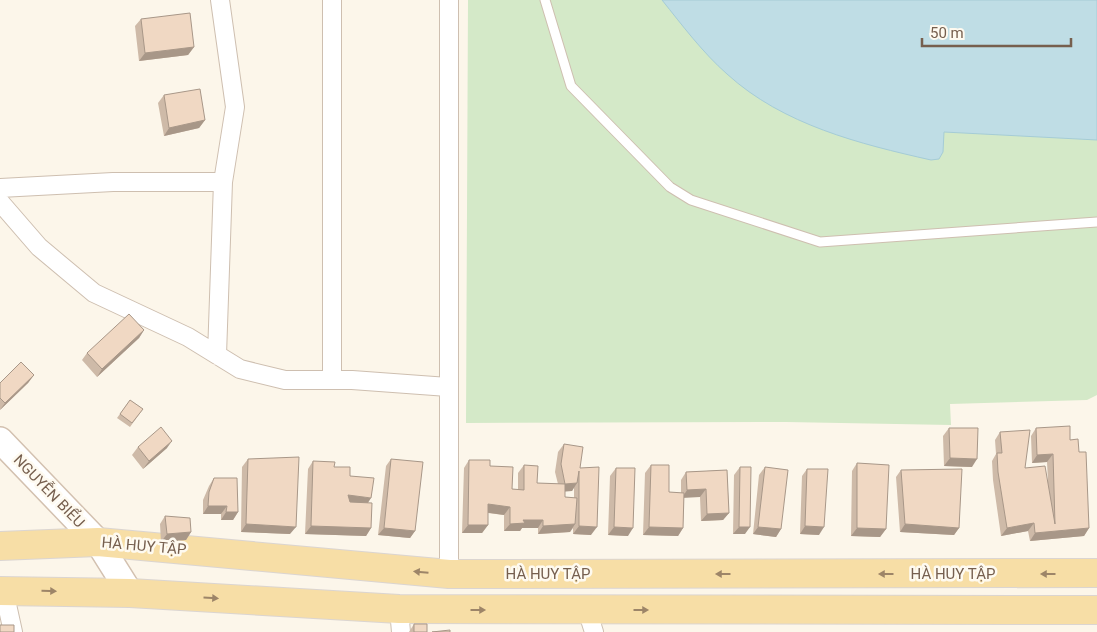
<svg xmlns="http://www.w3.org/2000/svg" width="1097" height="632" viewBox="0 0 1097 632" font-family="Roboto,sans-serif">
<style>
.green{fill:#d4e9c8}
.water{fill:#bfdde5;stroke:#a5ccd6}
.lines{fill:none;stroke-linecap:round;stroke-linejoin:round}
.lane-casing{stroke:#cebfb0;stroke-width:11}
.street-casing{stroke:#cebfb0;stroke-width:20}
.secondary-casing{stroke:#d3c1b0;stroke-width:28}
.primary-casing{stroke:#dbd5d1;stroke-width:30}
.lane{stroke:#fff;stroke-width:9}
.street{stroke:#fff;stroke-width:18}
.secondary{stroke:#fff;stroke-width:25}
.primary{stroke:#f7dea6;stroke-width:28}
.wall{fill:#cebaa8;fill-rule:evenodd}
.shaded-wall{fill:#a89788}
.building{fill:#f0d8c3;stroke:#a89788}
.oneway{fill:#9d8568}
.labels{text-anchor:middle;dominant-baseline:central;stroke-width:5;stroke-linejoin:round;paint-order:stroke}
.street-label{font-size:15px;fill:#765f4e;stroke:#fefaf0}
</style>
<rect width="100%" height="100%" fill="#fcf6ea"/>
<path class="green" d="M468 0H1097V395L1087 400 950 404 951 425 786 422 466 423Z"/>
<path class="water" d="M662 0H1097V140L944 132 943 152 939 159 931 160C860 144 783 125 727 74 703 53 682 25 662 0Z"/>
<g class="lines">
<g class="lane-casing">
<path id="lane" d="M545 0 571 86 670 187 691 200 820 242 1097 222"/>
</g>
<g class="street-casing">
<path id="street" d="M449 0V574
M0 188 113 182H223
M0 202 39 247 94 293 188 337 240 369 285 380H352L448 387
M217 355 223 182 235 107 220 0
M332 380V0
M4 591 13 632
M399 609 401 632
M587 610 594 632"/>
</g>
<g class="secondary-casing">
<path id="secondary" d="M0 440 98 542 130 593"/>
</g>
<g class="primary-casing">
<path id="primary" d="M0 546 98 542 449 574 1097 573
M0 591 130 593 399 609 1097 610"/>
</g>
<use href="#lane" class="lane"/>
<use href="#street" class="street"/>
<use href="#secondary" class="secondary"/>
<use href="#primary" class="primary"/>
</g>
<path class="wall" d="M141 19 194 47 188 55 139 61 135 26Z
M164 95 205 120 199 128 164 136 158 103Z
M144 330 139 338 97 377 82 360 87 353Z
M34 375 28 383 0 410V383Z
M130 400 143 409 130 427 117 418Z
M949 428 972 467 944 466 943 436Z
M1036 428 1070 440 1079 452 1089 528 1084 536 1030 541 1028 531 1001 536 993 480 992 461 996 454 995 440 1000 432 1025 468 1048 481 1047 462 1032 463 1031 436Z
M564 444 580 468 591 535 573 534V528L570 532 538 534V528H522L520 531H504V515L488 513V525L482 533H462L464 468 469 460 490 466 512 489 518 490V473L524 465 537 483 558 484 555 472 558 452ZM574 487V498L565 497V491H572Z
M138 447 167 448 143 469 132 455Z
M248 459 290 534 241 532 242 467Z
M391 459 415 531 410 538 378 535 386 466Z
M313 461 334 467 350 476 368 503 371 528 366 536 305 534 308 469Z
M857 463 886 529 880 537 851 536 852 471Z
M651 465 669 492 681 493V480L686 472 727 470 729 513 723 520 701 521 700 497H684L683 528 678 536 643 535 645 473Z
M740 467 745 534H733L734 475Z
M765 467 781 529 776 537 753 534 759 475Z
M616 468 628 536 608 535 610 476Z
M807 469 819 535 800 534 802 476Z
M901 470 959 528 954 535 900 532 896 477Z
M214 478 238 512 233 520H221V514H203V500L209 486Z
M165 516 191 532 186 540 161 542 160 524Z
M414 624 427 632H409Z"/>
<path class="shaded-wall" d="M194 47 188 55 139 61 145 53Z
M205 120 199 128 164 136 169 128Z
M144 330 139 338 97 377 102 369Z
M34 375 28 383 0 410 5 403Z
M172 441 167 448 143 469 149 461Z
M1053 454 1047 462 1032 463 1037 455Z
M950 458 977 459 972 467 944 466Z
M577 483 572 491 560 492 565 484Z
M706 489 700 497 682 498 687 490Z
M348 495 371 498 366 506 342 503Z
M488 504 510 507 504 515 483 512Z
M208 506H227L221 514H203Z
M226 512H238L233 520H221Z
M729 513 723 520 701 521 707 514Z
M523 520H543L538 528H522L520 531H504L510 524Z
M1034 523 1028 531 1001 536 1007 528Z
M246 524 296 527 290 534 241 532Z
M575 524 570 532 538 534 543 526Z
M905 524 959 528 954 535 900 532Z
M468 525H488L482 533H462Z
M311 526 371 528 366 536 305 534Z
M579 526 597 527 591 535 573 534Z
M805 526 824 527 819 535 800 534Z
M614 527 633 528 628 536 608 535Z
M649 527 683 528 678 536 643 535Z
M739 527H750L745 534H733Z
M758 527 781 529 776 537 753 534Z
M384 528 415 531 410 538 378 535Z
M857 528 886 529 880 537 851 536Z
M1089 528 1084 536 1030 541 1035 533Z
M191 532 186 540 161 542 167 534Z"/>
<path class="building" d="M190 13 194 47 145 53 141 19Z
M200 89 205 120 169 128 164 95Z
M129 314 144 330 102 369 87 353Z
M21 362 34 375 5 403 0 398V383Z
M130 400 143 409 132 423 120 414Z
M1070 426V440L1078 439 1079 452H1086L1089 528 1035 533 1034 523 1007 528 998 472 997 453H1002L1000 432 1030 430 1025 468 1045 466 1055 524 1053 454 1037 455 1036 428Z
M161 427 172 441 149 461 138 447Z
M949 428H978L977 459 950 458Z
M564 444 583 447 580 468 599 467 597 527 579 526V471L577 483 565 484V497L577 498 575 524 543 526V520H523L525 523 510 524V507L488 504V525H468L469 460H490V466L513 467 512 489 524 490V465L538 466 537 483 565 484 561 464Z
M299 457 296 527 246 524 248 459Z
M391 459 423 462 415 531 384 528Z
M313 461 335 462 334 467H350V476L374 478 371 498 348 495 350 502 372 503 371 528 311 526Z
M857 463 889 465 886 529 857 528Z
M651 465H669V492L684 493 683 528 649 527Z
M740 467H751L750 527H739Z
M765 467 788 470 781 529 758 527Z
M616 468H635L633 528 614 527Z
M807 469H828L824 527 805 526Z
M962 469 959 528 905 524 901 470Z
M727 470 729 513 707 514 706 489 687 490 686 472Z
M214 478H237L238 512H226L227 506H208L209 492Z
M165 516 190 518 191 532 167 534Z
M414 624H427V632H414Z
M0 625H14V632H0Z
M450 630V632H432Z"/>
<defs><path id="oneway-solid" d="M-6-.8H1V-3.2L6.5 0L1 3.2V.8H-6Z" transform="scale(1.25)"/></defs>
<g class="oneway">
<use href="#oneway-solid" transform="translate(421 572) rotate(-175)"/>
<use href="#oneway-solid" transform="translate(723 574) rotate(180)"/>
<use href="#oneway-solid" transform="translate(886 574) rotate(180)"/>
<use href="#oneway-solid" transform="translate(1048 574) rotate(180)"/>
<use href="#oneway-solid" transform="translate(49 591) rotate(1)"/>
<use href="#oneway-solid" transform="translate(211 598) rotate(3)"/>
<use href="#oneway-solid" transform="translate(478 610)"/>
<use href="#oneway-solid" transform="translate(641 610)"/>
</g>
<g class="labels">
<g class="street-label">
<text transform="translate(49 491) rotate(46)">NGUYỄN BIỂU</text>
<text transform="translate(144 546) rotate(5)">HÀ HUY TẬP</text>
<text x="548" y="574">HÀ HUY TẬP</text>
<text x="953" y="574">HÀ HUY TẬP</text>
</g>
</g>
<path d="M922 38v8h149v-8" fill="none" stroke="#765f4e" stroke-width="2.5"/>
<text x="930" y="38" font-size="15" fill="#765f4e" stroke="#fefaf0" stroke-width="4" paint-order="stroke">50 m</text>
</svg>
